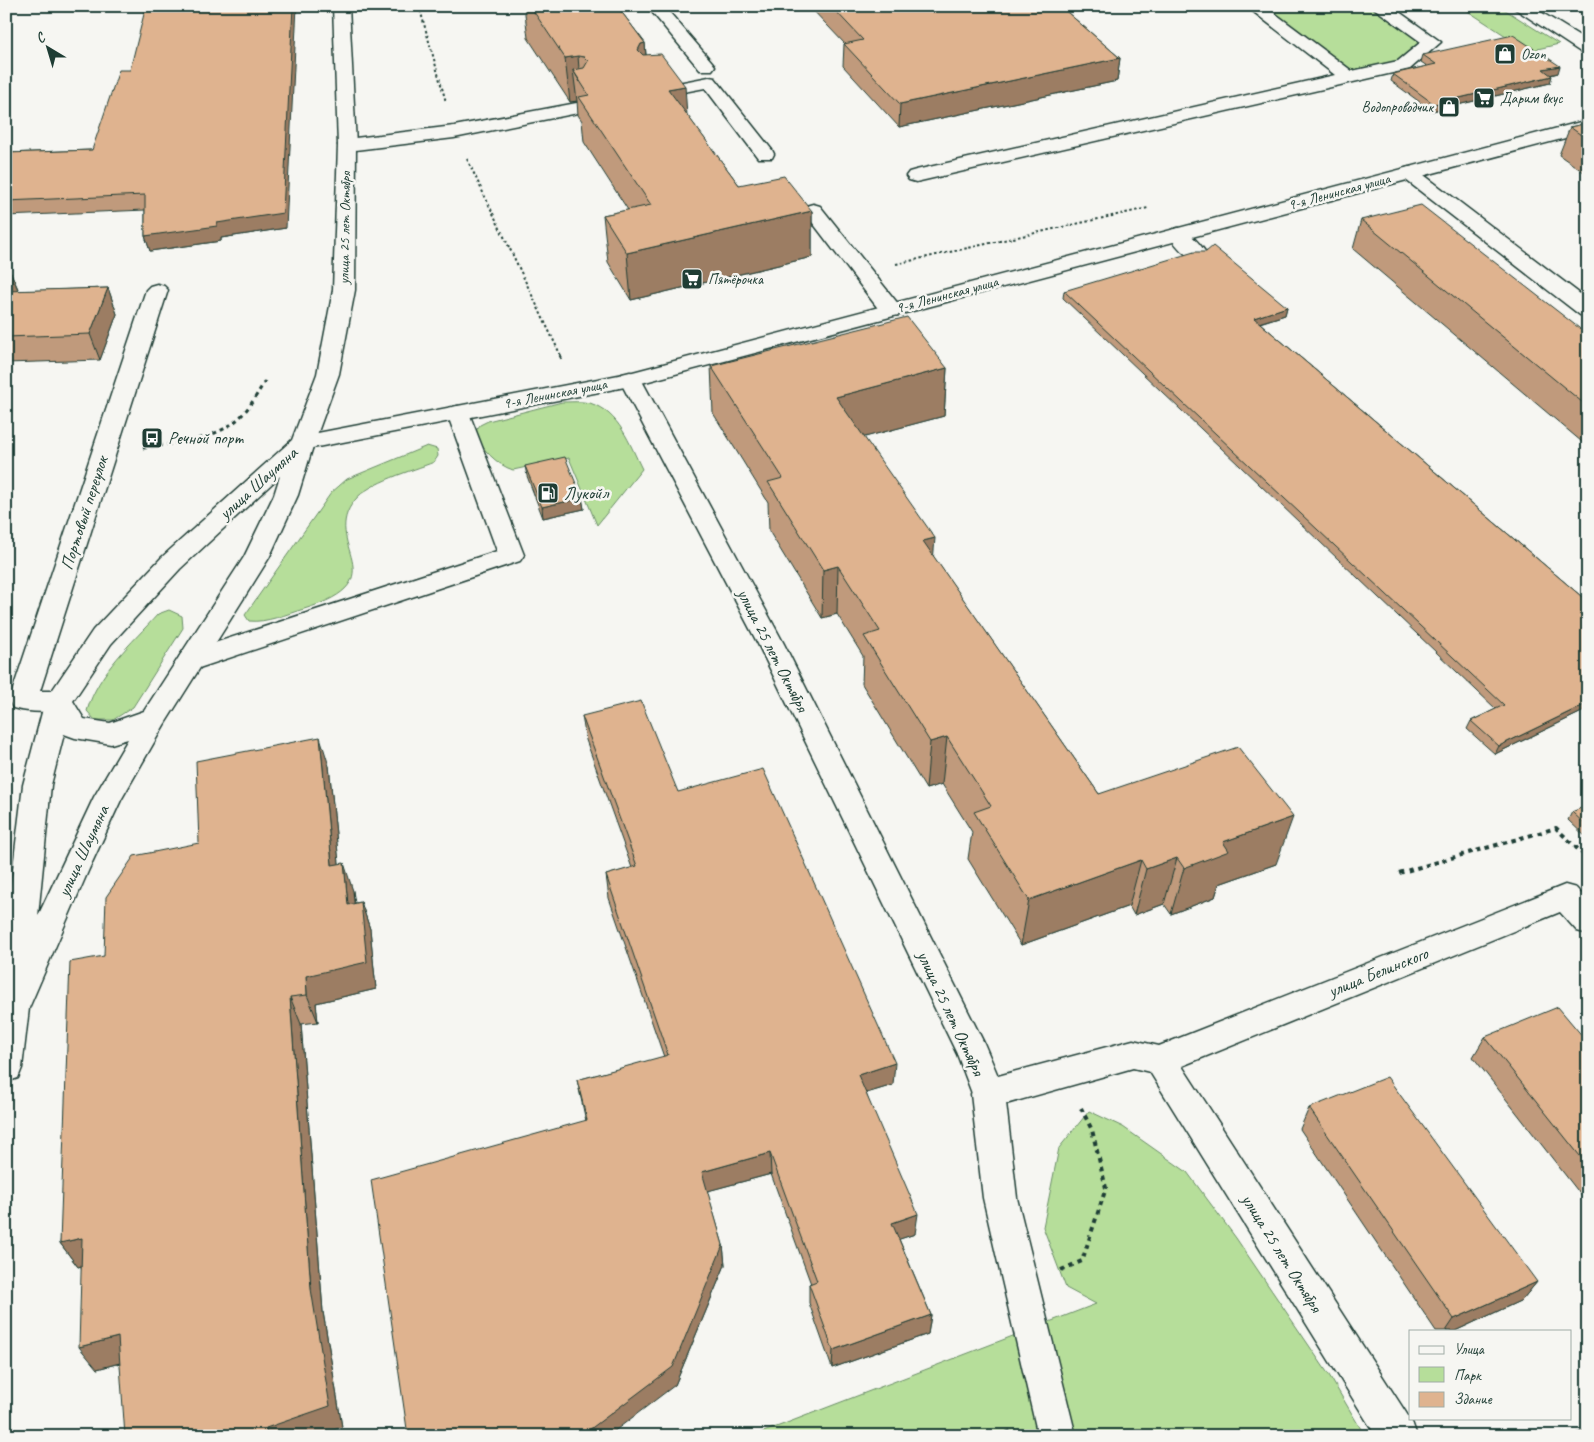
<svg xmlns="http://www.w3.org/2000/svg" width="1594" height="1442" viewBox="0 0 1594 1442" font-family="Caveat,sans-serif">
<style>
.green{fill:#b6de9a;stroke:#6a8e67}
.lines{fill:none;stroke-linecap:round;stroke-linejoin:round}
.service-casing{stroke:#1f3d34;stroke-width:3}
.minor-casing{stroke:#1f3d34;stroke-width:3}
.tertiary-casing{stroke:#1f3d34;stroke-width:3}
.secondary-casing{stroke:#1f3d34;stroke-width:3}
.path-far2{stroke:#1f3d34;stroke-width:2;stroke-dasharray:2.5 2.5;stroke-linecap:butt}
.path-far1{stroke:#1f3d34;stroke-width:3;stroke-dasharray:4 4;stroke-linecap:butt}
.path{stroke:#1f3d34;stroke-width:4;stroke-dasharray:4.5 4.5;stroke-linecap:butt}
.service{fill:#f6f6f2;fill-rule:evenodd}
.minor{fill:#f6f6f2;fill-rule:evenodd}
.tertiary{fill:#f6f6f2;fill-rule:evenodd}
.secondary{fill:#f6f6f2;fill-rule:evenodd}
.wall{fill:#c09a7b;stroke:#1f3d34}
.shaded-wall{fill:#9c7d64;stroke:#1f3d34}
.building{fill:#dfb38f;stroke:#1f3d34}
.labels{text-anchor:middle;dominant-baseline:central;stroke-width:5;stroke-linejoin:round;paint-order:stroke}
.far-poi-label{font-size:15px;fill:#1f3d34;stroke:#f6f6f2;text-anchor:start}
.far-street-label{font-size:15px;fill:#1f3d34;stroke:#f6f6f2}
.poi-label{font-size:18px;fill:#1f3d34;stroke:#f6f6f2;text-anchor:start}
.street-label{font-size:18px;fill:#1f3d34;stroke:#f6f6f2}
</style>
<rect width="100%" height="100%" fill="#f6f6f2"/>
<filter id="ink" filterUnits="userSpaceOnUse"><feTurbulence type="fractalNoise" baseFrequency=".02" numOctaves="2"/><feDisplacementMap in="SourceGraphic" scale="10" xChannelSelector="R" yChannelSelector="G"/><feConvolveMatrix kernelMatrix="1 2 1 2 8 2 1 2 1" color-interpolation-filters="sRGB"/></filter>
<g filter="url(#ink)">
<path class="green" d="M1263 6H1370L1421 42 1400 62 1353 73Z
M1460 6H1499L1559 44 1529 51Z
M562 402C571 402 582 401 590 403 620 413 629 443 642 469L597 525 569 458 513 470C497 465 480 448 475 432L480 425 488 421Z
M427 446 437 449 438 456 434 462C412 471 369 482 355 500 318 544 401 580 304 609 286 614 267 623 249 621L245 615 331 493 347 479Z
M169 610 182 616 183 628 133 707 113 720H95L87 711C98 672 132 643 158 614Z
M1089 1111 1123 1127 1187 1172 1236 1238 1329 1375 1365 1436H753L1096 1304 1066 1288 1043 1227 1059 1148Z"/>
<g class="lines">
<g class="service-casing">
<path id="service" d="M647 6H664L712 62 715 66 712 70H700Z
M1246 6H1265L1352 71 1398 61 1421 42 1371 6H1391L1441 42 1410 69 916 182 909 180 906 176 909 172 916 170 1335 75Z
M709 77 715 78 772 150 774 154 772 158H758L705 88 652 98 646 97 643 93 646 89 652 88Z
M582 102 588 103 591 107 588 111 454 138 347 151 340 149 338 145 340 141 347 139 454 126Z
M1409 167 1416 169 1588 300V316L1580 315 1402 177 1399 173 1402 169Z
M813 204 820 206 899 305 902 310 899 315 891 316 883 315 803 210 806 206Z
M1178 228C1190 231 1200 244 1207 254L1204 258C1188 262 1177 247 1168 234L1171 230Z
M458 406 466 408 469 413 524 555 520 561 190 671 181 668 177 661 181 654 497 551 447 413 450 408Z
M988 1079 1000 1084 1005 1094 1017 1198 1076 1436H1038L983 1198 971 1094 976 1084Z"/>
</g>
<g class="minor-casing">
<path id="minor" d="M1511 6H1531L1588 41V54L1582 53Z
M157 284 164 286 168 290 40 691H59L69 694 73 701 69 708C52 713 30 713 13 708L9 701 146 290 150 286Z
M630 372 638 374 641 379 784 644 984 1043 998 1076 1133 1040 1159 1046 1565 885 1576 888 1588 901V934L1577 931 1560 912 1182 1066 1412 1422 1417 1436H1376L1150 1072 1133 1068 988 1109 976 1104 957 1054 758 644 619 379 622 374Z"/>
</g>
<g class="tertiary-casing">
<path id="tertiary" d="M1588 120V132L630 386 302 450 294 448 290 443 294 438 302 436 629 373Z"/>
</g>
<g class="secondary-casing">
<path id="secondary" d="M333 6H349L356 145 355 290 339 374 314 443 298 495 269 558 164 725 121 800 89 869 29 1008 22 1068 18 1078 6 1082V926L23 785 45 701 93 630 162 557 292 440 317 374 333 290 338 145ZM280 476 274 495 244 557 144 711 110 723 84 719 73 701 111 644 180 569ZM64 734 75 738 111 744 128 739 94 797 38 916 51 785Z"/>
</g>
<path class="path-far2" d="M419 6 446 102
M467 159 561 356
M896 264 1148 208"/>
<path class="path-far1" d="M560 355 563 361
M143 448C175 443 213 441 238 419 250 408 257 394 265 381"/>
<path class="path" d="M1399 873 1556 828 1588 859
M1061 1270 1082 1261 1106 1188 1092 1130 1081 1108
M998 1436 1011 1431"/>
<use href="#service" class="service"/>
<use href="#minor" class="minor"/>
<use href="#tertiary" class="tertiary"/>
<use href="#secondary" class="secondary"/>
</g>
<path class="wall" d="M524 6H617L645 43 646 54 687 115 739 185 812 211V257L631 300 608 262 603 215 628 210 584 142 582 121 578 115 577 101 570 102 528 38Z
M809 6H1060L1120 58 1117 81 899 127 843 66 844 44H845Z
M1423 55 1558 73 1551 75 1550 83 1432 111 1391 81 1393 74 1427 66 1421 62Z
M1588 123V175L1559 155 1570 127Z
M92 150 286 228 221 238V241L150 251 145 236V210L6 216V153Z
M1588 180V188L1585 187Z
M1361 220 1588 335V447L1353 249Z
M11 273 19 291 108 288 117 314 100 360 6 363V274Z
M1064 291 1287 307 1285 315 1260 323 1588 602V709L1495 754 1467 729 1471 721 1496 709 1063 298Z
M711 366 947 368 944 416 864 437 933 556 1099 794 1276 864 1219 884 1215 897 1171 914 1164 904 1134 915 1129 906 1021 945 968 859 972 832 942 784 926 789 862 684 863 656 837 614 822 618 769 531 768 502 713 413Z
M525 466 582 498 584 509 543 518 527 476Z
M582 716 678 792 893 1085 866 1093 915 1234 899 1239 931 1315 928 1334 832 1368 809 1303V1284H811L771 1174 707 1191 723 1245 725 1265 675 1385 586 1121 577 1080 664 1057 609 898 606 875 632 868 586 740Z
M329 766 339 864 353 891 355 903 361 902 370 929 376 989 316 1003 318 1022 301 1024 323 1312 342 1427 120 1363 97 1369 81 1266 78 1267 60 1243 104 956 199 843Z
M1588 805V839L1568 820 1572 812Z
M1485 1037 1584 1038 1588 1037V1204L1473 1057Z
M1309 1108 1537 1282 1522 1300 1455 1331H1436L1300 1129Z"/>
<path class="shaded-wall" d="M293 6H297L286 228 221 238V241L150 251 145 236 217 223Z
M645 43 648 87 638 50 641 44Z
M578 56 580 82 573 70 577 101 570 102 565 58Z
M1120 58 1117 81 899 127 900 104Z
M1560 66 1558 73 1540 77 1543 69Z
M1552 76 1550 83 1432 111 1434 104Z
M685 86 688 130 668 89Z
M812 211V257L631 300 627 253Z
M11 273 22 299H6V285Z
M108 288 117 314 100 360 90 334Z
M1287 307 1285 315 1252 325 1254 318Z
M947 368 944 416 835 445 836 397Z
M582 498 584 509 543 518 542 507Z
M935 538 931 586 923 541Z
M838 566 837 614 822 618 823 570Z
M1588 703V709L1495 754 1499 746Z
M320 737 329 766 342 892 332 865Z
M947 737 942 784 926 789 930 742Z
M1293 817 1276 864 1219 884 1215 897 1171 914 1184 868 1223 842Z
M1177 858 1164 904 1134 915 1146 869Z
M1141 860 1129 906 1021 945 1029 900Z
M344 863 353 891 357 932 348 905Z
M361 902 370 929 376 989 316 1003 318 1022 307 995 306 976Z
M290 997 301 1024 323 1312 342 1427 317 1436H267L266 1428 311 1289Z
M895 1063 893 1085 857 1096 858 1075Z
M770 1153 771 1174 704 1192 702 1172Z
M918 1214 915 1234 891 1242 892 1223Z
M82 1238 99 1261 78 1267 60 1243Z
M723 1245 725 1265 675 1385 608 1436H581Z
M1537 1282 1522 1300 1455 1331H1446L1454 1319Z
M931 1315 928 1334 832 1368 833 1350Z
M118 1337 135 1359 97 1369 79 1347Z"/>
<path class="building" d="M146 6H293L283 213 217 223V226L145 236V195L6 201V153L92 150 119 70H130Z
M530 6H617L645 43 641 44 638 50 643 55 661 54 685 86 668 89 739 185 784 176 812 211 627 253 603 215 651 205 579 97 589 95 573 70 584 68 588 61 584 57 578 56 565 58Z
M831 6H1060L1120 58 900 104 844 44 863 40Z
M1513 35 1560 66 1543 69 1552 76 1434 104 1393 74 1436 64 1423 55Z
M1588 123V140L1570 127Z
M1421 205 1588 335V407L1361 220Z
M1213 246 1287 307 1254 318 1588 602V703L1499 746 1471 721 1504 705 1064 291 1194 252H1206Z
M11 273 6 285V274Z
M108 288 90 334 6 337V291Z
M907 317 947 368 836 397 935 538 923 541 1099 794 1238 747 1293 817 1223 842 1229 851 1184 868 1177 858 1146 869 1141 860 1029 900 974 812 991 806 947 737 930 742 864 636 880 631 838 566 823 570 768 482 783 478 711 366Z
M565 457 582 498 542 507 525 466Z
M641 701 678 792 763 769 895 1063 858 1075 918 1214 892 1223 931 1315 833 1350 809 1284 817 1281 770 1153 702 1172 723 1245 673 1367 581 1436H408L371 1180 587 1120 577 1080 668 1055 606 875 637 866 582 716Z
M320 737 332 865 344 863 348 905 361 902 367 962 306 976 307 995 290 997 311 1289 330 1406 266 1428 267 1436H125L118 1337 79 1347 82 1238 60 1243 70 962 104 956 106 897 134 856 199 843 196 761Z
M1588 805V827L1572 812Z
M1558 1007 1584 1038 1588 1037V1166L1485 1037Z
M1387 1077 1537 1282 1454 1319 1309 1108Z
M1588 1428V1436H1572Z"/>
</g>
<defs>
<g id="shop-square" transform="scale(1.125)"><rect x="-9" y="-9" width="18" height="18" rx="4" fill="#1f3d34" stroke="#f6f6f2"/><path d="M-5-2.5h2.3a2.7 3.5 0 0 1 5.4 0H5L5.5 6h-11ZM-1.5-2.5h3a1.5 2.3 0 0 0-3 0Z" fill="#fff"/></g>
<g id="supermarket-square" transform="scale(1.125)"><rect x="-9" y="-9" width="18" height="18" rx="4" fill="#1f3d34" stroke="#f6f6f2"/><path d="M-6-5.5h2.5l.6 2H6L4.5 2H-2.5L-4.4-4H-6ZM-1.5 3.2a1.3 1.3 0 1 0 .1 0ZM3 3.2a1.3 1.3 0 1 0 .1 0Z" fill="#fff"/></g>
<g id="bus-square" transform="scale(1.125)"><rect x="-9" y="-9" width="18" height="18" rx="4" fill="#1f3d34" stroke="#f6f6f2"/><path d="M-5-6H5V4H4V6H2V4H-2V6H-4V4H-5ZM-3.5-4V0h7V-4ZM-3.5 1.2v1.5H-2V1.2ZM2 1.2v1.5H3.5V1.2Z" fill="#fff"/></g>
<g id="fuel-square" transform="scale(1.125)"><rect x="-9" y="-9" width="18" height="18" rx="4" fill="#1f3d34" stroke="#f6f6f2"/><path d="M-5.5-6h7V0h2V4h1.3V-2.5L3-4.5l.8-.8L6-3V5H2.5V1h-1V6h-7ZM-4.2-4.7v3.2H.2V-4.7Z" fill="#fff"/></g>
</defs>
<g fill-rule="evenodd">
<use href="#shop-square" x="1505" y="54"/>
<use href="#supermarket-square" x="1484" y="98"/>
<use href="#shop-square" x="1449" y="107"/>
<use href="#supermarket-square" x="692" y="279"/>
<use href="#bus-square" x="152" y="438"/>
<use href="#fuel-square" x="548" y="493"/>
</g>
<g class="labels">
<g class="far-poi-label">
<text x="1521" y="54">Ozon</text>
<text x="1500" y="98">Дарим вкус</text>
<text x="1433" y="107" text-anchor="end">Водопроводчик</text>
<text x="708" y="279">Пятёрочка</text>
</g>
<g class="far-street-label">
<text transform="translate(1339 192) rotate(-15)">9-я Ленинская улица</text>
<text transform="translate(345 228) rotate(-89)">улица 25 лет Октября</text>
<text transform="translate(947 295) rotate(-15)">9-я Ленинская улица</text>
<text transform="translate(555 394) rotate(-11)">9-я Ленинская улица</text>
</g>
<g class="poi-label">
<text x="168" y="438">Речной порт</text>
<text x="564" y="493">Лукойл</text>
</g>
<g class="street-label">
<text transform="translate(258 483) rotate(-42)">улица Шаумяна</text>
<text transform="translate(84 513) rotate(-72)">Портовый переулок</text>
<text transform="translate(773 650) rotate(63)">улица 25 лет Октября</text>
<text transform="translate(83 851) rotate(-65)">улица Шаумяна</text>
<text transform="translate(1378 972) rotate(-22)">улица Белинского</text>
<text transform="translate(951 1013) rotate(65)">улица 25 лет Октября</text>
<text transform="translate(1282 1253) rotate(58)">улица 25 лет Октября</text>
</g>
</g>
<rect width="1594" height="1442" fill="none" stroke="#f6f6f2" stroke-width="25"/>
<rect x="12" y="12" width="1569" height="1417" fill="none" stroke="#1f3d34" stroke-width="2" filter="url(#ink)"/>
<rect x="1409" y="1330" width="162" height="90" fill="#f6f6f2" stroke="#a0aca6"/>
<rect x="1419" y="1346" width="25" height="8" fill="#f6f6f2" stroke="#a0aca6"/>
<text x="1454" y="1354" font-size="15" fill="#1f3d34">Улица</text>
<rect x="1419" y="1367" width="25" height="15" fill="#b6de9a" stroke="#a0aca6"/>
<text x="1454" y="1380" font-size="15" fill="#1f3d34">Парк</text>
<rect x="1419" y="1392" width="25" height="15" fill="#dfb38f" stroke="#a0aca6"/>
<text x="1454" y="1404" font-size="15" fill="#1f3d34">Здание</text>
<g transform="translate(48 48) rotate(322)" stroke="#f6f6f2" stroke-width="4" paint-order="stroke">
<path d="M0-4L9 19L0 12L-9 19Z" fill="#1f3d34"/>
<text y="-8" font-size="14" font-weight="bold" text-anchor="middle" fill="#1f3d34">С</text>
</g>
</svg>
